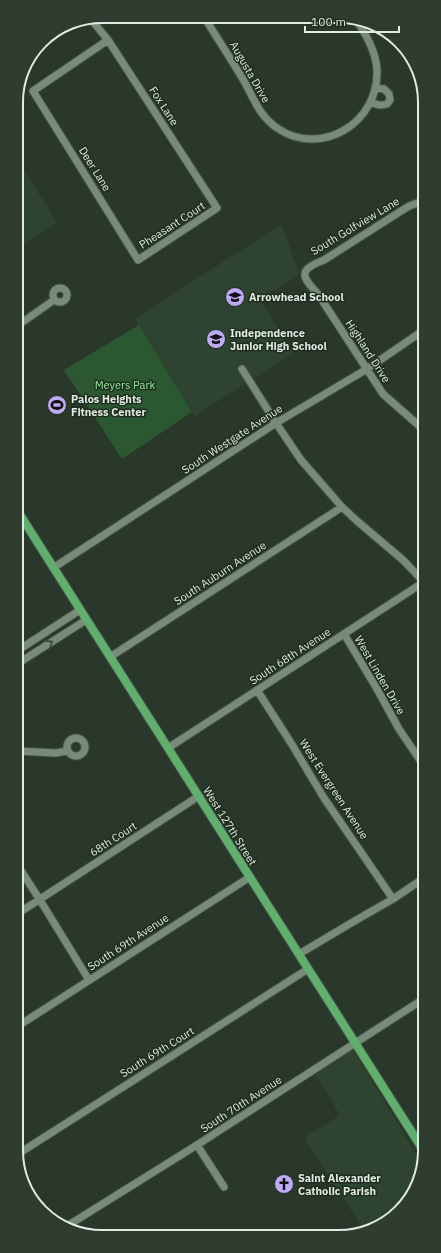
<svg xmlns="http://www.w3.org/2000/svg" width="441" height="1253" viewBox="0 0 441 1253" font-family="'IBM Plex Sans',sans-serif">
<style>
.built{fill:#2e4430}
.green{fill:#2b5831}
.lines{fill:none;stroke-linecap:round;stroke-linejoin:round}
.minor-casing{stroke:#475548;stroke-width:9}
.major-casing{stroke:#475548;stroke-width:10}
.minor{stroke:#788a79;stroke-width:7}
.major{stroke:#61af6c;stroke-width:8}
.oneway{stroke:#354536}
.labels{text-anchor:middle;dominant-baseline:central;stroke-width:3;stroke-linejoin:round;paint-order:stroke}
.street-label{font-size:11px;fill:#e1ebe2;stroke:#1f2e20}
.poi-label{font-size:11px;font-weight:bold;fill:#e1ebe2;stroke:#1f2e20;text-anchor:start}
.park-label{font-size:11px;fill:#93f09d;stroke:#1f2e20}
.rim{fill:none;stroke:#e1ebe2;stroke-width:2}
</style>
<rect width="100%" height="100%" fill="#29382a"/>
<path class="built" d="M16 157 57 223 16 249Z
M282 225 299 274 260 299 293 353 195 416 135 319 232 256Z
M352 1049 422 1163 404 1208 364 1230 304 1138 340 1115 315 1074Z"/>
<path class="green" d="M139 325 192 412 122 459 64 370Z"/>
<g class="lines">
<g class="minor-casing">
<path id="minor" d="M204 17C216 36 229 56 241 76 253 95 257 114 277 128 321 158 379 123 377 70 376 51 365 33 355 18
M90 18 108 40 217 208 138 260 33 91 108 40
M371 102C377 105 380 106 387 104L390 100 389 94 384 89 375 88
M423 201 409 206 324 260C298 270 301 276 318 294L383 394 424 430
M53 295a7 7 0 1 1 14 0a7 7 0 1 1-14 0Z
M17 326 54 300
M242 369 276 423 301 460 342 507 357 521 403 560 424 582
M53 568 276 423 367 369 424 330
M344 634 377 689 399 729 424 766
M17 651 80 610
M110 657 342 507
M17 664 86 620
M257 690 291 743 324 798 393 899
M67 747a9 9 0 1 1 18 0a9 9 0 1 1-18 0Z
M168 748 424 582
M17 751 56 753 67 751
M18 866 40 900 89 980
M17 914 199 796
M299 954 358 919 393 899 424 878
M18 1026 250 877
M197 1145 224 1187
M18 1154 308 969
M67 1226 197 1145 425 998"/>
</g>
<g class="major-casing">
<path id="major" d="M17 510 425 1153"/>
</g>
<use href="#minor" class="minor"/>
<use href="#major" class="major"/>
</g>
<defs><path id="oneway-chevron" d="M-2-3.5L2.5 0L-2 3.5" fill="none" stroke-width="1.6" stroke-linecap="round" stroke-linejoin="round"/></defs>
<use class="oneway" href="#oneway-chevron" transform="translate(50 643) rotate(-33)"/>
<defs>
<g id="school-disc" transform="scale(1)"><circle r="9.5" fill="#bea9f5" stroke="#1f2e20"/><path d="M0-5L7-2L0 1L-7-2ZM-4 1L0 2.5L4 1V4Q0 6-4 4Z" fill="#111"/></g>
<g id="stadium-disc" transform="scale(1)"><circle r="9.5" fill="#bea9f5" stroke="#1f2e20"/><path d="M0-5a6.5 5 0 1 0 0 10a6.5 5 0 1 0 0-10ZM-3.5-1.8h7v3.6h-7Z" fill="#111"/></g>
<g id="church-disc" transform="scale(1)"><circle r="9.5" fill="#bea9f5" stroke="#1f2e20"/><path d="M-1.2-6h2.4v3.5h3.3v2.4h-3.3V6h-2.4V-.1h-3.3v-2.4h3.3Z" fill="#111"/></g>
</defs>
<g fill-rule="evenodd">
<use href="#school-disc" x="235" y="297"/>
<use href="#school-disc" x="216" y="339"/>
<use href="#stadium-disc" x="57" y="405"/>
<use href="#church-disc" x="284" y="1184"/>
</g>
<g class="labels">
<g class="street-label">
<text transform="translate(250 72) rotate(60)">Augusta Drive</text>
<text transform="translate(164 106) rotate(57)">Fox Lane</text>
<text transform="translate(95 169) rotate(58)">Deer Lane</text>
<text transform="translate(172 225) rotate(-33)">Pheasant Court</text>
<text transform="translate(355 226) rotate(-31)">South Golfview Lane</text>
<text transform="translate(368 351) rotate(57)">Highland Drive</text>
<text transform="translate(232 439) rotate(-33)">South Westgate Avenue</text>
<text transform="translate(220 573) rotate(-33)">South Auburn Avenue</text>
<text transform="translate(290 656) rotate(-33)">South 68th Avenue</text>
<text transform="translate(380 675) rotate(60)">West Linden Drive</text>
<text transform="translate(334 789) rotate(57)">West Evergreen Avenue</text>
<text transform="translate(230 826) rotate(58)">West 127th Street</text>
<text transform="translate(113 839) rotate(-33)">68th Court</text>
<text transform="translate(128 942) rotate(-33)">South 69th Avenue</text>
<text transform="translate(157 1052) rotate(-32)">South 69th Court</text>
<text transform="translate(241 1104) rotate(-33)">South 70th Avenue</text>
</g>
<g class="poi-label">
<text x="249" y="297">Arrowhead School</text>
<text x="230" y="333">Independence<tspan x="230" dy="13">Junior High School</tspan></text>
<text x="71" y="399">Palos Heights<tspan x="71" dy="13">Fitness Center</tspan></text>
<text x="298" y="1178">Saint Alexander<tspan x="298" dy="13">Catholic Parish</tspan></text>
</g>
<g class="park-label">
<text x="125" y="385">Meyers Park</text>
</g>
</g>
<path d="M0 0H441V1253H0ZM102 23H339A79 79 0 0 1 418 102V1151A79 79 0 0 1 339 1230H102A79 79 0 0 1 23 1151V102A79 79 0 0 1 102 23Z" fill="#2f3d30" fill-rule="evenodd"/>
<path class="rim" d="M102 23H339A79 79 0 0 1 418 102V1151A79 79 0 0 1 339 1230H102A79 79 0 0 1 23 1151V102A79 79 0 0 1 102 23Z"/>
<path d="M305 26v6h94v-6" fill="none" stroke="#e1ebe2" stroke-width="2"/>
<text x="311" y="26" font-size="12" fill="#e1ebe2" stroke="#1f2e20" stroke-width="3" paint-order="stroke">100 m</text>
</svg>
